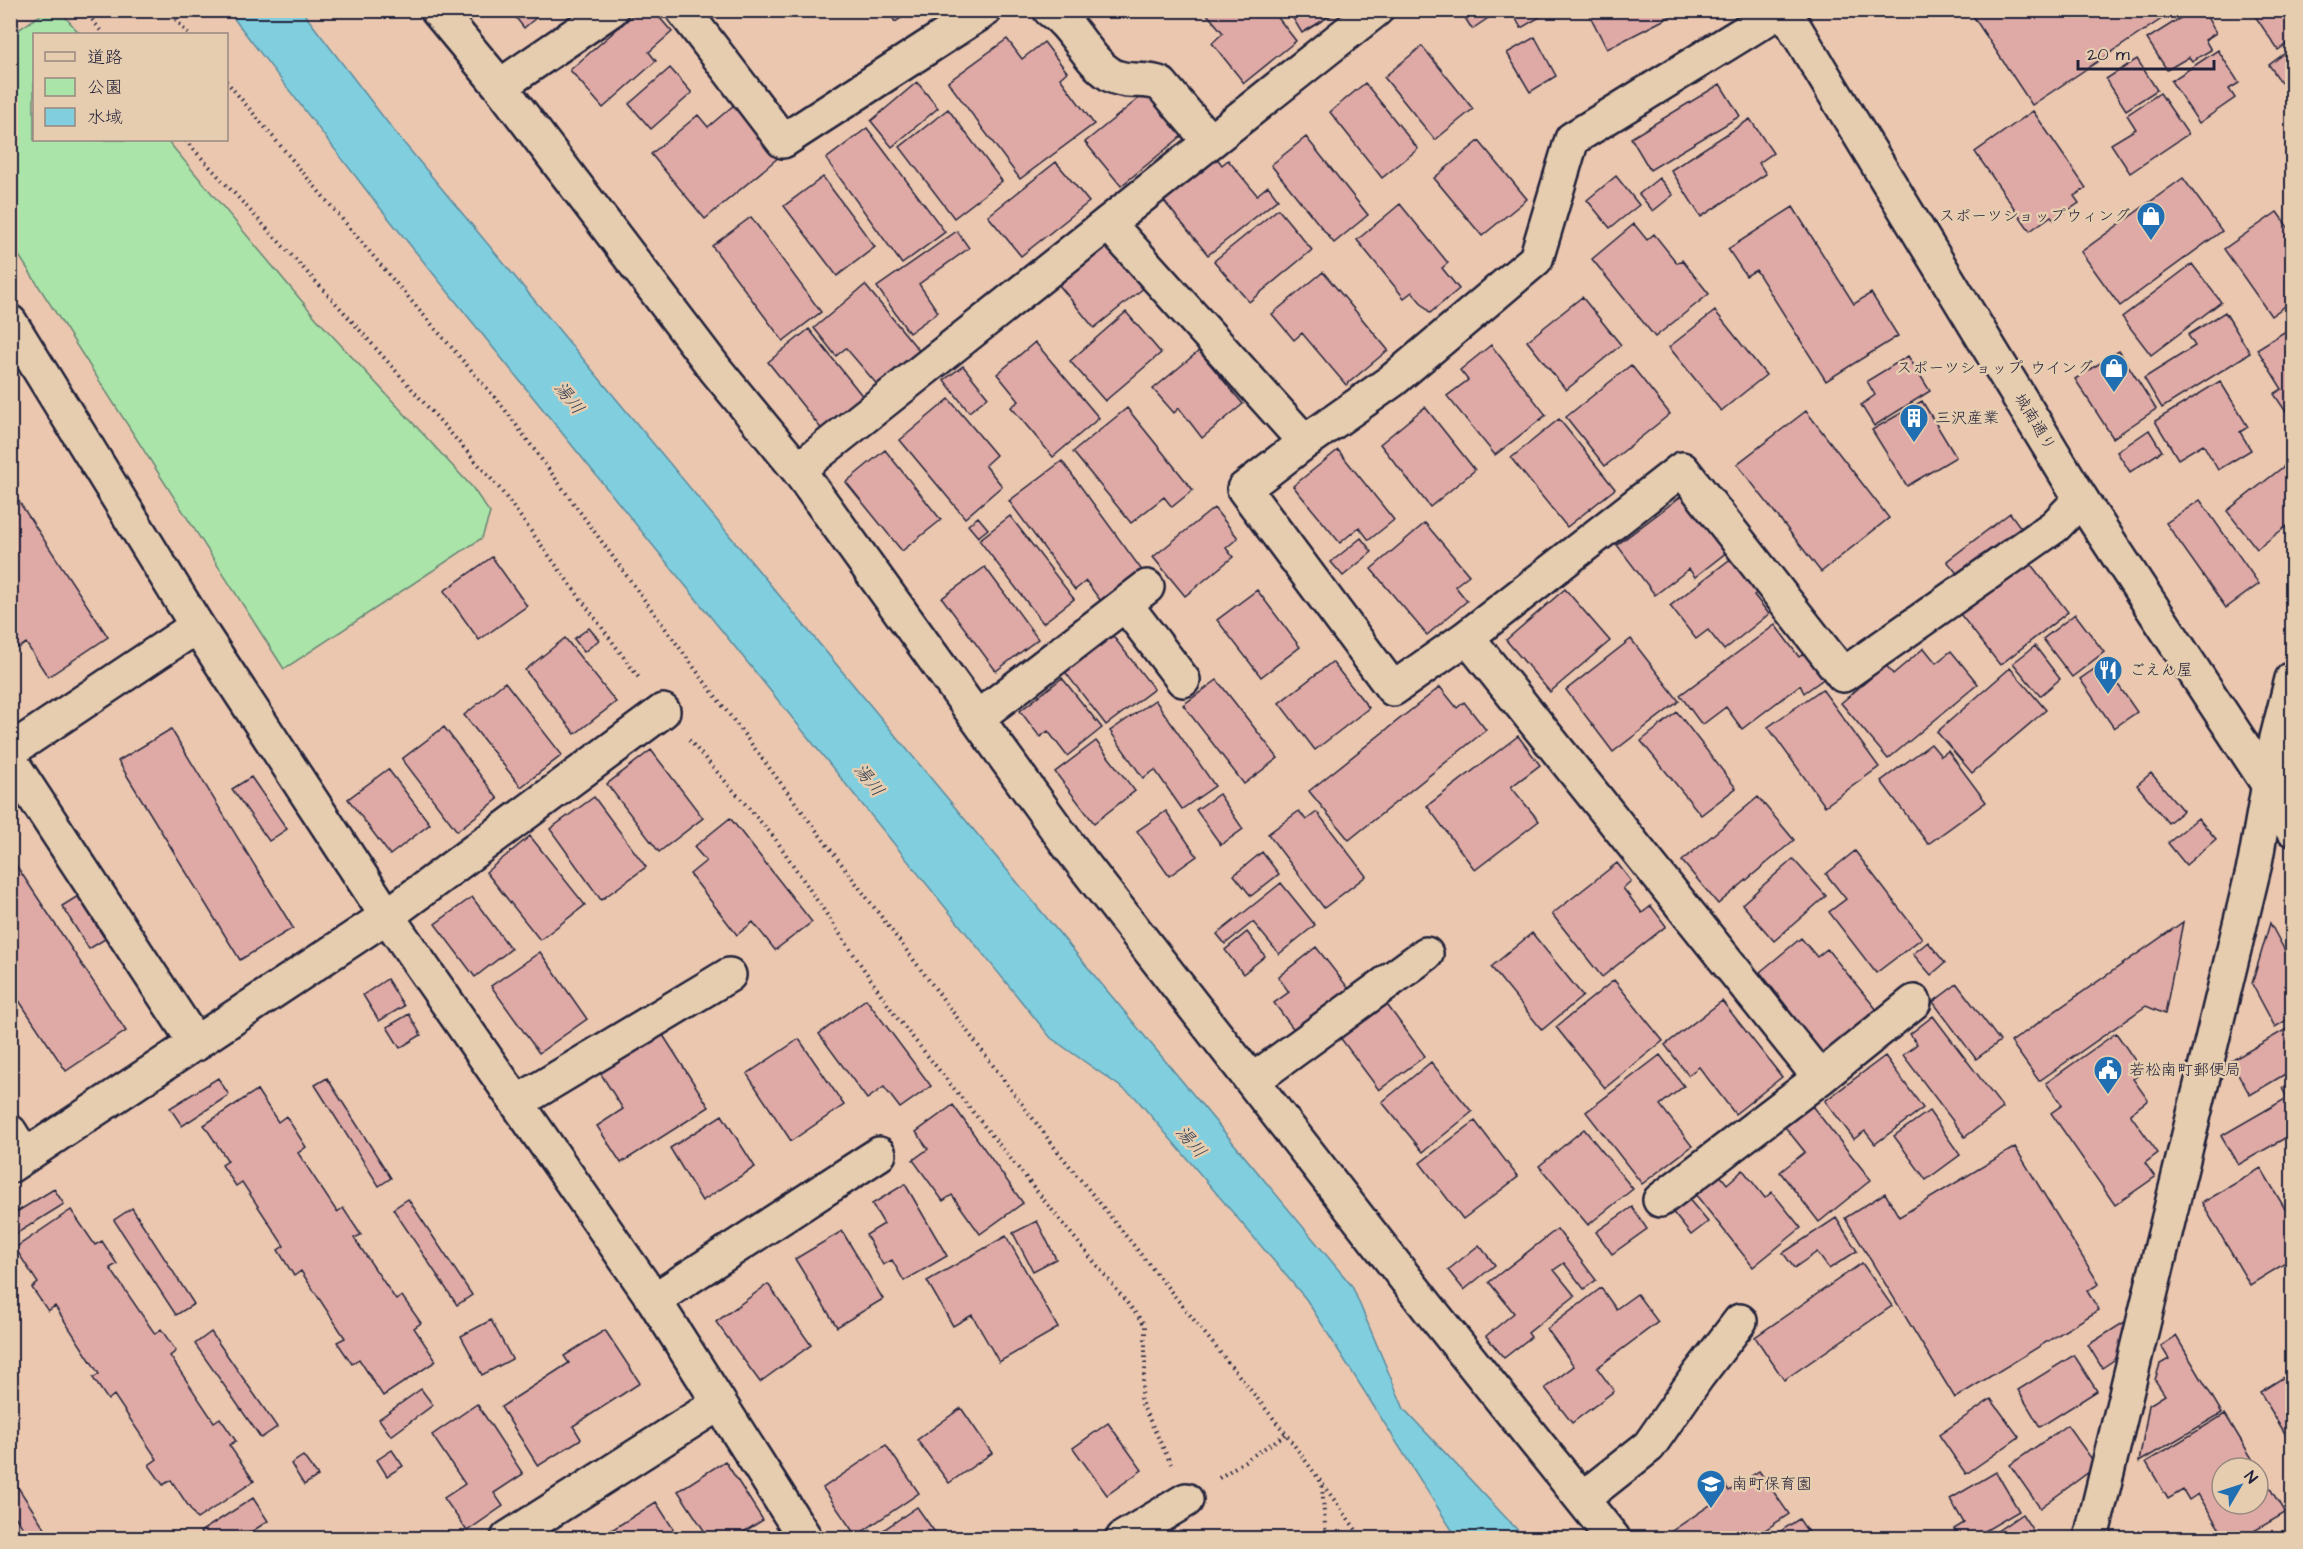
<svg xmlns="http://www.w3.org/2000/svg" width="2303" height="1549" viewBox="0 0 2303 1549" font-family="'Architects Daughter','Klee One',sans-serif">
<style>
.green{fill:#abe4a9;stroke:#668372;stroke-width:1.5}
.water{fill:#81cfde;stroke:#5b8a9d;stroke-width:1.5}
.building{fill:#dfaaa5;stroke:#22223b;stroke-width:1.5;fill-rule:evenodd}
.lines{fill:none;stroke-linecap:round;stroke-linejoin:round}
.minor-casing{stroke:#22223b;stroke-width:38}
.secondary-casing{stroke:#22223b;stroke-width:38}
.path{stroke:#22223b;stroke-width:4;stroke-dasharray:1.5 4.5;stroke-linecap:butt}
.minor{stroke:#e7cdaf;stroke-width:33}
.secondary{stroke:#e7cdaf;stroke-width:33}
.labels{text-anchor:middle;dominant-baseline:central;stroke-width:5;stroke-linejoin:round;paint-order:stroke}
.poi-label{font-size:16px;fill:#22223b;stroke:#e7cdaf;text-anchor:start}
.street-label{font-size:16px;fill:#22223b;stroke:#e7cdaf}
.water-label{font-size:18px;font-style:italic;fill:#303c53;stroke:#e7cdaf}
</style>
<rect width="100%" height="100%" fill="#ebc7b0"/>
<filter id="ink" filterUnits="userSpaceOnUse"><feTurbulence type="fractalNoise" baseFrequency=".0167" numOctaves="2"/><feDisplacementMap in="SourceGraphic" scale="12" xChannelSelector="R" yChannelSelector="G"/><feConvolveMatrix kernelMatrix="1 2 1 2 8 2 1 2 1" color-interpolation-filters="sRGB"/></filter>
<g filter="url(#ink)">
<path class="green" d="M48 10 60 11 80 34H34V140H167L316 318 472 487 490 513 482 538 284 669 11 243V35Z"/>
<path class="water" d="M228 11H302L394 131 1352 1286 1404 1409 1525 1538H1457L1306 1299 1135 1097 1051 1038 377 204Z"/>
<path class="building" d="M510 10H545L524 28Z
M639 10H653L672 32 649 52 656 61 603 108 570 70Z
M888 10H914L895 22Z
M1212 10H1272L1296 41 1244 83 1212 43 1223 33 1207 14Z
M1288 10H1340L1302 33Z
M1460 10H1500L1472 29Z
M1511 10H1546L1547 13 1521 28Z
M1587 10H1683L1607 49Z
M1969 10H2175L2032 105Z
M2193 10H2203L2216 33 2205 40 2211 50 2192 61 2189 57 2167 70 2147 39Z
M2251 10H2292V40L2278 50Z
M1535 37 1556 76 1530 92 1507 53Z
M1007 39 1022 59 1044 42 1067 72 1060 78 1094 124 1020 179 948 82Z
M1422 46 1473 109 1435 140 1384 77Z
M2292 48V98L2269 65Z
M2218 50 2239 83 2229 89 2235 98 2199 123 2171 81Z
M2137 59 2157 90 2126 110 2106 79Z
M670 68 692 93 651 129 629 104Z
M917 82 938 108 892 147 871 121Z
M1365 83 1418 149 1382 178 1330 112Z
M1720 84 1740 116 1650 170 1631 138Z
M1148 91 1183 135 1121 186 1085 142Z
M2160 93 2188 134 2130 173 2111 144 2136 129 2127 115Z
M735 104 779 157 705 219 651 154 698 115 708 127Z
M948 109 1002 181 954 218 900 147Z
M2033 111 2086 188 2074 196 2079 203 2054 220 2051 216 2030 231 1975 152Z
M1750 119 1773 153 1759 163 1766 174 1701 217 1671 170Z
M867 128 945 232 902 264 826 159Z
M1306 137 1368 215 1334 243 1271 165Z
M1479 141 1527 199 1482 236 1434 178Z
M1216 157 1222 165 1228 160 1257 195 1268 186 1278 199 1208 255 1163 200Z
M1056 162 1089 202 1021 256 988 216Z
M1616 176 1639 205 1610 228 1587 200Z
M823 177 875 247 837 276 784 206Z
M1659 178 1673 195 1653 211 1639 194Z
M2183 178 2222 231 2120 306 2081 252Z
M1400 204 1448 263 1442 268 1459 289 1430 313 1412 292 1404 298 1357 240Z
M1793 207 1854 304 1871 293 1898 336 1826 381 1756 270 1746 276 1728 249Z
M1278 209 1312 250 1249 302 1214 261Z
M2277 212 2292 233V301L2271 316 2224 249Z
M751 217 821 312 783 341 712 246Z
M1634 224 1647 240 1654 234 1677 263 1682 260 1709 294 1655 337 1592 259Z
M957 231 969 248 919 284 938 312 909 333 877 287Z
M1109 244 1145 287 1094 328 1059 285Z
M2192 264 2221 302 2151 355 2122 317Z
M1323 272 1388 350 1346 385 1302 333 1294 340 1272 314Z
M865 285 921 353 880 388 846 348 836 356 814 328Z
M1582 297 1621 345 1566 390 1527 341Z
M1715 311 1766 375 1721 411 1669 347Z
M1126 312 1161 353 1105 401 1070 361Z
M2225 312 2250 353 2162 408 2144 378 2195 346 2188 335Z
M2292 327V421L2274 394 2282 389 2257 349Z
M809 329 864 398 823 431 768 362Z
M1035 342 1099 418 1053 457 1011 407 1019 401 997 374Z
M1491 345 1546 415 1495 455 1447 396 1468 380 1460 370Z
M1199 351 1243 404 1202 438 1179 408 1174 413 1153 389Z
M2119 351 2156 409 2113 438 2075 379Z
M1908 356 1930 391 1874 426 1861 405 1875 395 1867 381Z
M1631 365 1670 414 1605 466 1566 417Z
M963 366 988 397 969 412 944 380Z
M2220 381 2248 427 2240 432 2251 450 2218 470 2203 444 2178 459 2155 421Z
M949 399 996 455 985 465 1002 486 965 518 900 440Z
M1922 401 1956 457 1907 486 1872 430Z
M1425 407 1475 470 1430 507 1380 444Z
M1127 408 1193 490 1172 507 1164 497 1131 523 1073 452Z
M1806 411 1889 518 1821 572 1737 464Z
M1559 419 1615 489 1567 527 1511 458Z
M2149 430 2162 451 2130 472 2117 452Z
M885 450 941 520 902 551 846 482Z
M1338 450 1394 520 1369 540 1359 527 1340 543 1293 486Z
M2292 460V522L2257 549 2227 511Z
M1062 461 1144 573 1103 604 1086 581 1075 590 1009 501Z
M10 488 108 637 48 677 26 643 19 648 10 636Z
M1688 491 1732 548 1695 577 1689 569 1655 595 1617 545Z
M2200 500 2259 584 2226 608 2166 523Z
M1214 508 1238 538 1226 548 1233 557 1185 596 1153 557Z
M2010 513 2021 528 1959 576 1947 561Z
M1010 516 1074 599 1043 623 979 540Z
M978 517 988 529 978 537 968 525Z
M1425 523 1469 575 1455 586 1467 601 1427 635 1371 569Z
M1361 538 1372 552 1343 576 1331 562Z
M492 557 527 606 479 640 444 591Z
M1733 557 1759 591 1754 595 1769 614 1724 650 1708 630 1696 639 1670 606Z
M2029 562 2068 612 2000 665 1960 614Z
M985 567 1038 639 996 671 942 598Z
M1565 589 1610 641 1550 692 1506 640Z
M1257 590 1300 647 1261 677 1217 620Z
M2075 614 2104 652 2072 677 2043 639Z
M1775 625 1799 657 1810 649 1829 675 1804 693 1800 685 1742 729 1726 707 1702 725 1680 695Z
M589 628 599 640 584 652 574 639Z
M1109 631 1154 689 1106 725 1062 668Z
M565 638 616 702 575 734 525 670Z
M1631 639 1679 701 1613 752 1566 690Z
M2035 646 2060 679 2040 696 2013 663Z
M1924 648 1936 663 1951 651 1978 684 1888 759 1841 703 1886 665 1893 674Z
M1332 662 1369 708 1315 750 1279 703Z
M2103 663 2137 712 2114 728 2080 679Z
M2010 668 2046 710 1972 773 1937 732Z
M1062 678 1102 728 1067 756 1048 731 1040 737 1020 711Z
M1217 680 1278 758 1244 784 1183 705Z
M505 682 562 755 521 787 464 715Z
M1440 687 1457 708 1464 702 1486 730 1349 840 1309 791Z
M1822 689 1879 767 1825 806 1768 727Z
M1155 700 1215 786 1182 809 1155 770 1143 778 1110 731Z
M1677 712 1736 788 1701 815 1641 741Z
M444 727 498 799 457 831 402 759Z
M171 729 293 928 240 960 118 761Z
M1518 736 1540 765 1511 787 1539 821 1475 870 1427 806Z
M1096 741 1135 791 1094 823 1055 772Z
M1931 744 1941 756 1948 751 1986 802 1928 844 1881 781Z
M651 750 703 818 659 852 607 784Z
M388 769 430 824 390 855 348 799Z
M2151 773 2183 811 2168 823 2137 785Z
M251 777 287 829 269 841 232 789Z
M1219 794 1243 829 1221 845 1196 810Z
M594 797 646 867 601 900 550 829Z
M1758 797 1794 840 1718 904 1682 861Z
M1166 811 1197 856 1169 876 1137 831Z
M1299 811 1306 820 1317 812 1366 876 1324 908 1268 834Z
M730 818 812 922 775 950 753 922 737 935 690 874 706 861 694 847Z
M2198 818 2216 839 2186 865 2168 843Z
M530 836 585 905 540 940 486 872Z
M1855 851 1922 938 1876 973 1829 912 1846 899 1826 874Z
M1262 852 1279 874 1251 896 1234 875Z
M10 856 126 1031 66 1071 10 987Z
M1793 859 1826 896 1774 941 1742 904Z
M1617 863 1631 881 1623 888 1642 913 1651 906 1666 926 1602 977 1552 914Z
M1281 883 1315 925 1279 954 1253 922 1225 944 1217 934Z
M78 896 105 939 89 949 62 906Z
M472 897 511 949 475 977 435 924Z
M2183 922 2165 1014 2146 1006 2039 1081 2011 1042Z
M2270 923 2292 964V1017L2275 1027 2252 984Z
M1247 932 1265 956 1243 974 1225 950Z
M1532 933 1583 996 1542 1030 1491 967Z
M1801 938 1817 957 1827 949 1877 1010 1819 1059 1781 1013 1788 1008 1760 972Z
M1928 942 1945 963 1931 975 1913 954Z
M1316 947 1349 989 1295 1031 1274 1003 1289 992 1278 977Z
M540 952 587 1019 539 1053 491 986Z
M387 979 404 1006 379 1021 363 995Z
M1614 980 1663 1041 1605 1088 1556 1027Z
M1957 984 2000 1041 1976 1059 1933 1002Z
M866 999 931 1086 900 1108 884 1087 867 1099 819 1034Z
M1722 1001 1782 1077 1735 1114 1699 1067 1688 1075 1665 1045Z
M1385 1002 1425 1056 1379 1090 1339 1036Z
M409 1014 421 1035 400 1048 387 1027Z
M1933 1016 2003 1108 1965 1137 1903 1055 1917 1044 1910 1034Z
M2288 1028 2292 1036V1070L2250 1095 2231 1061Z
M661 1032 709 1107 621 1163 597 1126 623 1109 599 1071Z
M2116 1033 2143 1072 2133 1079 2148 1100 2130 1114 2158 1153 2145 1163 2155 1177 2115 1205 2051 1113 2062 1105 2046 1083Z
M799 1039 844 1105 791 1141 747 1074Z
M1660 1055 1684 1086 1660 1105 1692 1146 1642 1184 1586 1112Z
M1885 1056 1923 1108 1875 1144 1865 1131 1854 1139 1825 1101Z
M1431 1062 1472 1112 1423 1152 1382 1102Z
M218 1078 229 1095 182 1126 170 1108Z
M327 1078 391 1178 379 1186 315 1085Z
M2292 1081V1134L2238 1165 2221 1136 2287 1098 2282 1088Z
M257 1090 278 1122 286 1116 306 1147 298 1153 337 1212 343 1208 361 1235 354 1238 396 1300 402 1296 421 1323 414 1328 436 1361 383 1396 359 1359 352 1364 337 1342 345 1338 301 1271 294 1276 278 1250 284 1246 242 1182 236 1186 222 1165 228 1161 204 1125Z
M953 1105 1023 1203 980 1234 952 1195 943 1201 913 1160 928 1149 916 1132Z
M1812 1106 1871 1180 1819 1222 1780 1172 1805 1152 1785 1127Z
M1929 1111 1960 1155 1926 1180 1894 1136Z
M722 1115 755 1167 702 1201 670 1148Z
M1475 1121 1518 1177 1463 1219 1420 1163Z
M1584 1129 1633 1189 1588 1225 1539 1166Z
M2015 1147 2099 1284 2087 1291 2099 1310 1955 1398 1845 1218 1885 1193 1899 1217Z
M2261 1168 2288 1214 2292 1212V1259L2250 1285 2202 1203Z
M1743 1170 1765 1198 1772 1192 1801 1228 1753 1267 1696 1195 1720 1175 1727 1184Z
M905 1184 947 1256 904 1281 892 1260 883 1265 866 1235 884 1224 872 1204Z
M54 1189 64 1204 11 1237 10 1216Z
M1687 1197 1708 1222 1691 1235 1671 1210Z
M408 1199 472 1295 457 1305 393 1209Z
M1632 1207 1647 1229 1612 1254 1596 1232Z
M132 1208 194 1304 176 1315 114 1220Z
M71 1210 95 1245 102 1241 117 1264 110 1268 155 1334 161 1329 176 1351 170 1356 214 1422 220 1418 236 1441 229 1445 254 1481 197 1519 171 1480 163 1485 149 1465 157 1459 114 1395 108 1400 93 1378 99 1374 55 1306 48 1311 32 1288 38 1283 15 1248Z
M1836 1218 1857 1251 1829 1269 1817 1252 1794 1268 1783 1253Z
M1037 1221 1056 1259 1033 1271 1013 1233Z
M1557 1229 1596 1280 1584 1289 1564 1263 1554 1270 1575 1296 1528 1333 1531 1337 1504 1358 1486 1336 1514 1313 1489 1282Z
M842 1231 883 1299 837 1327 795 1259Z
M1006 1236 1058 1328 999 1362 972 1315 953 1326 927 1281Z
M1479 1245 1495 1265 1464 1290 1448 1270Z
M1862 1263 1892 1306 1784 1380 1755 1337Z
M768 1284 811 1345 760 1382 716 1322Z
M1601 1288 1616 1309 1637 1294 1658 1322 1597 1368 1614 1391 1572 1423 1545 1388 1574 1366 1547 1329Z
M491 1320 512 1359 482 1375 461 1336Z
M2126 1321 2120 1356 2102 1368 2088 1345Z
M605 1330 640 1383 573 1426 581 1439 538 1466 501 1407 569 1363 564 1356Z
M211 1332 277 1427 261 1438 195 1344Z
M2176 1336 2222 1413 2139 1462 2149 1405 2165 1395 2155 1380 2160 1364 2169 1359 2161 1346Z
M2074 1355 2097 1391 2040 1427 2018 1390Z
M2292 1372V1445L2260 1392Z
M421 1389 433 1405 391 1436 379 1419Z
M1991 1399 2019 1437 1966 1474 1939 1435Z
M477 1404 523 1474 494 1493 503 1506 467 1531 444 1498 465 1484 432 1435Z
M961 1408 992 1453 949 1483 917 1440Z
M2225 1414 2285 1513 2242 1538H2225L2198 1494 2189 1500 2183 1490 2168 1499 2146 1462ZM2222 1468H2258V1504H2222Z
M1108 1423 1142 1470 1107 1495 1073 1448Z
M2067 1425 2097 1466 2040 1508 2010 1465Z
M886 1445 919 1493 856 1536 823 1488Z
M392 1450 403 1466 387 1476 377 1460Z
M303 1456 318 1476 304 1485 291 1464Z
M725 1461 763 1520 734 1538H709L678 1491Z
M1759 1471 1789 1514 1753 1538H1664L1663 1537 1713 1503 1706 1493 1723 1482 1729 1491Z
M1996 1472 2019 1511 1973 1538H1959L1954 1529 1964 1523 1950 1499Z
M10 1475 51 1538H30L10 1509Z
M253 1498 268 1521 242 1538H205L200 1532Z
M656 1502 679 1538H615L610 1531Z
M917 1507 939 1538H887L882 1531Z
M2022 1514 2038 1538H1987Z
M1799 1519 1812 1538H1770Z"/>
<g class="lines">
<g class="minor-casing">
<path id="minor" d="M437 10 500 86 716 370 799 471 1069 846 1430 1310 1613 1538
M683 10 783 141 985 10
M1050 10C1075 26 1086 59 1111 75 1127 84 1145 77 1161 84L1210 142
M1781 10 1572 139 1536 259 1393 380 1305 442 1244 489 1393 689 1467 637 1820 1078 1914 1002
M500 86 611 10
M1108 223 1305 442
M10 322 197 626 387 916 654 1300 805 1538
M810 460 1376 10
M1125 604 1183 680
M1467 637 1682 469 1843 675 2055 526 2081 499
M977 718 1147 587
M10 751 197 626
M10 760 196 1044
M1252 1081 1426 954
M518 1102 729 975
M10 1132 25 1156
M10 1166 387 916 663 711
M1660 1200 1820 1078
M654 1300 879 1154
M1582 1499 1649 1446 1697 1377 1740 1321
M508 1538 718 1404
M1123 1538 1186 1500
M2091 1538 2255 863 2277 738 2292 679"/>
</g>
<g class="secondary-casing">
<path id="secondary" d="M1784 10 2081 499 2268 784 2292 829"/>
</g>
<path class="path" d="M85 10 103 34
M168 10 188 34
M226 81 395 282 503 407 701 677 1055 1148 1286 1434 1362 1538
M185 140 342 310 500 489 639 678
M689 740 774 837 897 1018 1145 1325V1369L1140 1400 1171 1464
M1219 1478 1286 1434
M1322 1486 1326 1538"/>
<use href="#minor" class="minor"/>
<use href="#secondary" class="secondary"/>
</g>
</g>
<defs>
<g id="shop-pin" transform="scale(1.5)"><path d="M0 17L-7.5 6A9.5 9.5 0 1 1 7.5 6Z" fill="#1f6fb2" stroke="#e7cdaf"/><path d="M-5-2.5h2.3a2.7 3.5 0 0 1 5.4 0H5L5.5 6h-11ZM-1.5-2.5h3a1.5 2.3 0 0 0-3 0Z" fill="#fff"/></g>
<g id="building-pin" transform="scale(1.5)"><path d="M0 17L-7.5 6A9.5 9.5 0 1 1 7.5 6Z" fill="#1f6fb2" stroke="#e7cdaf"/><path d="M-4-6H4V6H1V3H-1V6H-4ZM-2.5-4.3h1.7v1.8h-1.7ZM.8-4.3h1.7v1.8H.8ZM-2.5-1h1.7V.8h-1.7ZM.8-1h1.7V.8H.8Z" fill="#fff"/></g>
<g id="restaurant-pin" transform="scale(1.5)"><path d="M0 17L-7.5 6A9.5 9.5 0 1 1 7.5 6Z" fill="#1f6fb2" stroke="#e7cdaf"/><path d="M-5-6h1v4h1v-4h1v4h1v-4h1v5L-1.5 .5V6h-2V.5L-5-1ZM5-6V6H3V1.5H1.5Q1.5-4 5-6Z" fill="#fff"/></g>
<g id="civic-pin" transform="scale(1.5)"><path d="M0 17L-7.5 6A9.5 9.5 0 1 1 7.5 6Z" fill="#1f6fb2" stroke="#e7cdaf"/><path d="M-.6-6.5H3V-4.5H.6V-3L4-1V1h2V6H-6V1h2V-1L-.6-3ZM-1.2 2.5V6h2.4V2.5Z" fill="#fff"/></g>
<g id="school-pin" transform="scale(1.5)"><path d="M0 17L-7.5 6A9.5 9.5 0 1 1 7.5 6Z" fill="#1f6fb2" stroke="#e7cdaf"/><path d="M0-5L7-2L0 1L-7-2ZM-4 1L0 2.5L4 1V4Q0 6-4 4Z" fill="#fff"/></g>
</defs>
<g fill-rule="evenodd">
<use href="#shop-pin" x="2151" y="216"/>
<use href="#shop-pin" x="2114" y="368"/>
<use href="#building-pin" x="1914" y="418"/>
<use href="#restaurant-pin" x="2108" y="670"/>
<use href="#civic-pin" x="2108" y="1070"/>
<use href="#school-pin" x="1711" y="1484"/>
</g>
<g class="labels">
<g class="poi-label">
<text x="2130" y="216" text-anchor="end">スポーツショップウィング</text>
<text x="2093" y="368" text-anchor="end">スポーツショップ ウイング</text>
<text x="1935" y="418">三沢産業</text>
<text x="2129" y="670">ごえん屋</text>
<text x="2129" y="1070">若松南町郵便局</text>
<text x="1732" y="1484">南町保育園</text>
</g>
<g class="street-label">
<text transform="translate(2035 422) rotate(59)">城南通り</text>
</g>
<g class="water-label">
<text transform="translate(569 398) rotate(52)">湯川</text>
<text transform="translate(869 780) rotate(52)">湯川</text>
<text transform="translate(1191 1142) rotate(49)">湯川</text>
</g>
</g>
<rect width="2303" height="1549" fill="none" stroke="#e7cdaf" stroke-width="36"/>
<rect x="18" y="18" width="2267" height="1513" fill="none" stroke="#22223b" stroke-width="2" filter="url(#ink)"/>
<rect x="33" y="33" width="195" height="108" fill="#e7cdaf" stroke="#988981" stroke-width="1.5"/>
<rect x="45" y="52" width="30" height="9" fill="#e7cdaf" stroke="#988981" stroke-width="1.5"/>
<text x="87" y="63" font-size="18" fill="#22223b">道路</text>
<rect x="45" y="78" width="30" height="18" fill="#abe4a9" stroke="#988981" stroke-width="1.5"/>
<text x="87" y="93" font-size="18" fill="#22223b">公園</text>
<rect x="45" y="108" width="30" height="18" fill="#81cfde" stroke="#988981" stroke-width="1.5"/>
<text x="87" y="123" font-size="18" fill="#22223b">水域</text>
<g transform="translate(2240 1486) rotate(51)"><circle r="28" fill="#e7cdaf" stroke="#988981" stroke-width="1.5"/>
<path d="M0-4.5L10 22L0 15L-10 22Z" fill="#1f6fb2"/>
<text y="-9" font-size="16" font-weight="bold" text-anchor="middle" fill="#22223b">N</text>
</g>
<path d="M2078 60v9h136v-9" fill="none" stroke="#22223b" stroke-width="3"/>
<text x="2087" y="60" font-size="18" fill="#22223b" stroke="#e7cdaf" stroke-width="4.5" paint-order="stroke">20 m</text>
</svg>
